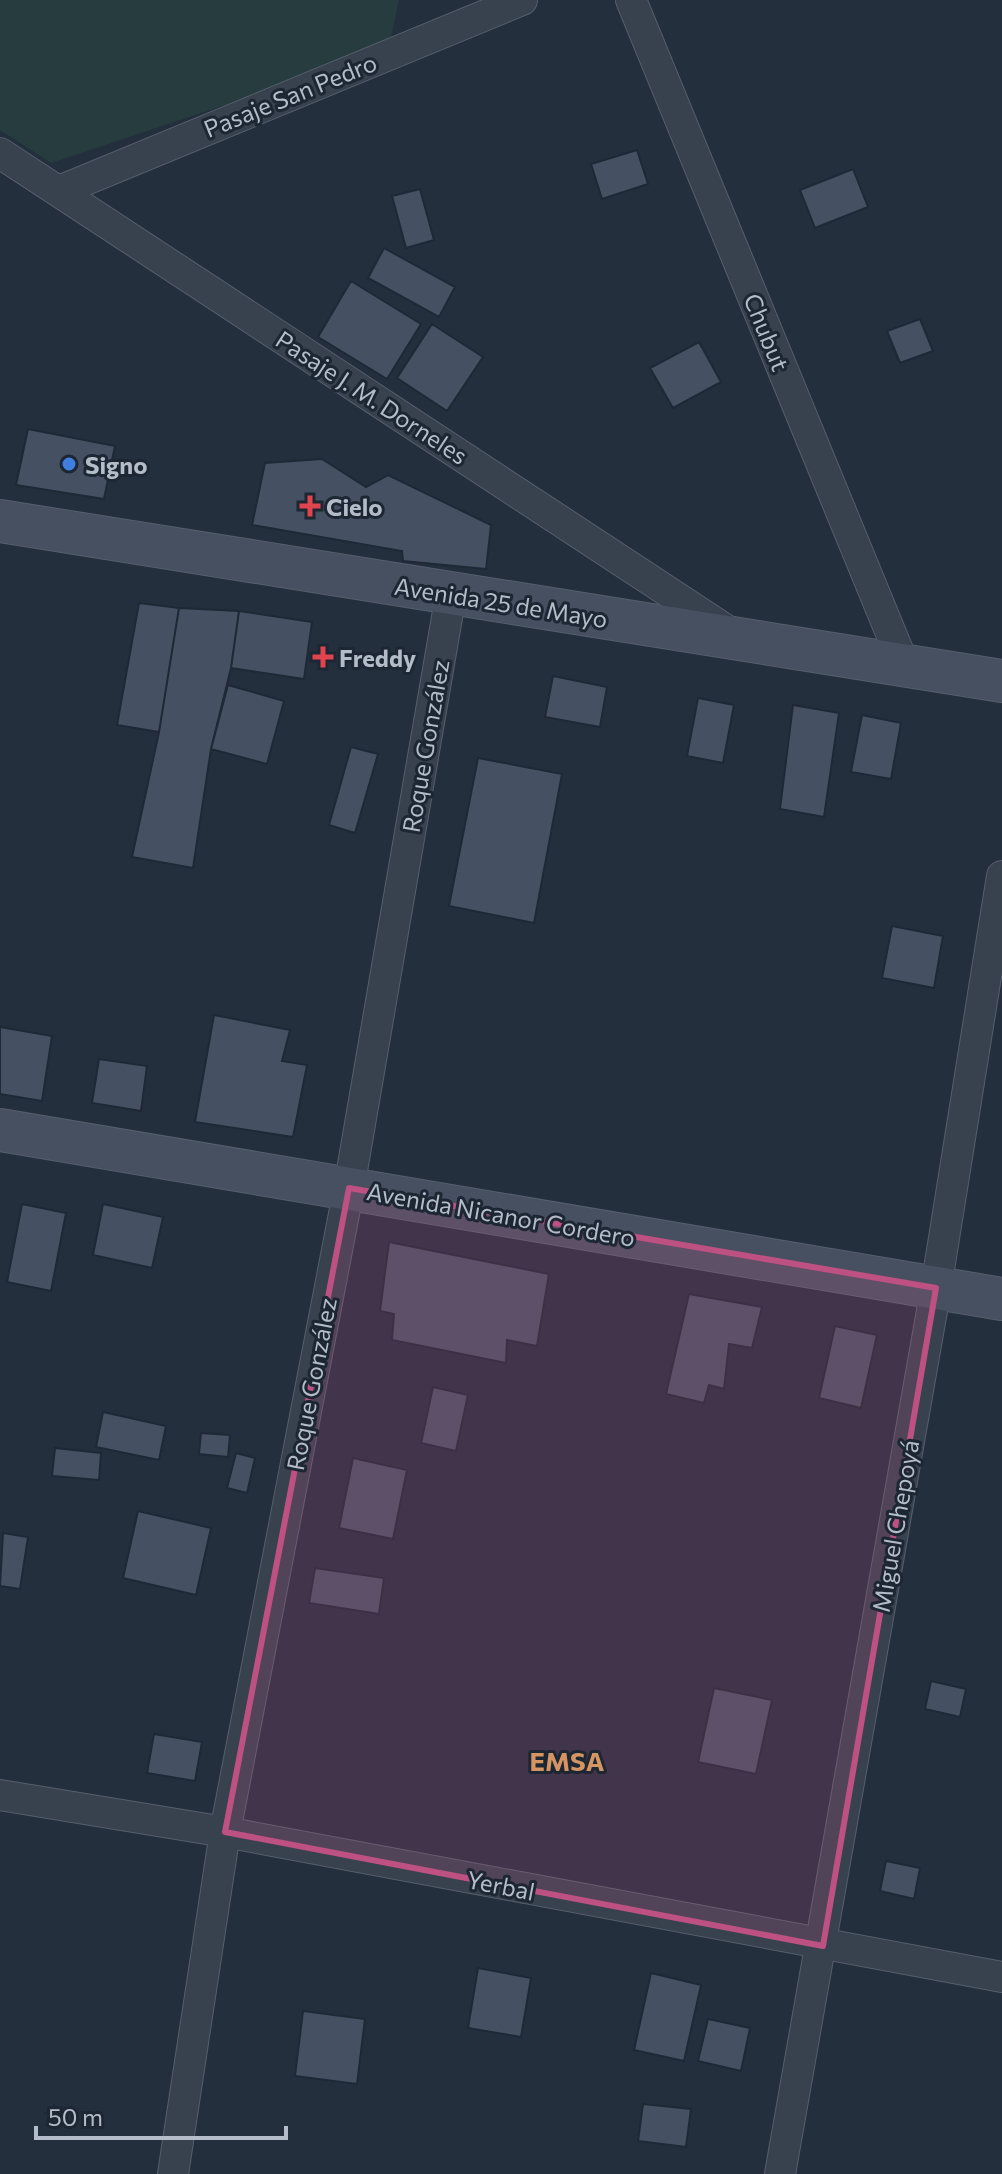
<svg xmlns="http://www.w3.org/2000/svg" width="1002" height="2174" viewBox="0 0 1002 2174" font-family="Commissioner,sans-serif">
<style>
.green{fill:#263c3f}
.building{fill:#455162;stroke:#1f2835;stroke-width:2}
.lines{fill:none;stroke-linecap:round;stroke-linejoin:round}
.minor-casing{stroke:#565f6c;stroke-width:32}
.secondary-casing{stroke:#565f6c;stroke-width:44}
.minor{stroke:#38414e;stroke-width:30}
.secondary{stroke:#465061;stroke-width:42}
.marked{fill:#bd5182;fill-opacity:0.2;stroke:#bd5182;stroke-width:6;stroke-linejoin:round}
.shop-dot{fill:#3f7fe0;stroke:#1d2633;stroke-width:3}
.health-dot{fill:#e0444e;stroke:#1d2633;stroke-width:3}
.labels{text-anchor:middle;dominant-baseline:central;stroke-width:6;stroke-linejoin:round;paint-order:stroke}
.street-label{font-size:24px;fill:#b4bcc9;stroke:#1d2633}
.poi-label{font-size:24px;font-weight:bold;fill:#b4bcc9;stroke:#1d2633;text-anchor:start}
.neighbourhood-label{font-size:26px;font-weight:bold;fill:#d59563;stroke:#1d2633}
</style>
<rect width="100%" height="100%" fill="#242f3e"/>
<path class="green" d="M0 0H399L388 51 51 163 0 130Z"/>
<path class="building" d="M637 150 648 184 602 199 591 164Z
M853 169 868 207 815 228 800 190Z
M420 189 434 240 406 248 392 196Z
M384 248 455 287 439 317 368 278Z
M351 281 421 324 387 379 318 337Z
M920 319 933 351 900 363 887 331Z
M432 324 483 357 447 411 397 378Z
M699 342 721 382 673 408 650 368Z
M28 429 115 446 104 499 16 485Z
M322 459 366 487 388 475 491 525 486 569 403 561 402 551 252 525 265 463Z
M139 603 179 608 159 732 117 725Z
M179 608 239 611 231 668 211 749 193 868 132 857 159 732Z
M239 611 312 622 304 679 231 668Z
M553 676 607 687 600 727 545 717Z
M228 685 284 701 267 764 211 749Z
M698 698 734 705 723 763 687 756Z
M793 705 839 713 824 817 780 809Z
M862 715 901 723 891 779 851 772Z
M351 747 378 754 355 833 329 825Z
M478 758 562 774 534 923 449 906Z
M892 926 943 936 934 988 882 978Z
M214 1015 290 1030 282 1061 307 1065 293 1137 195 1122Z
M0 1027 52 1036 42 1101 0 1094Z
M99 1059 147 1066 141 1111 92 1103Z
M22 1204 66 1213 51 1291 7 1282Z
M103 1204 163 1217 152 1268 93 1255Z
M389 1242 549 1274 537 1346 507 1340 506 1363 392 1340 394 1314 380 1311Z
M689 1294 762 1307 752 1348 729 1344 724 1389 709 1385 704 1403 666 1394Z
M835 1326 877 1335 861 1408 819 1398Z
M433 1387 468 1395 456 1451 421 1443Z
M103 1412 166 1426 159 1460 96 1447Z
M201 1433 230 1435 228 1457 199 1454Z
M55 1448 101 1453 99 1480 52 1476Z
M236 1453 255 1458 247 1493 227 1488Z
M353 1458 407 1470 393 1539 339 1528Z
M138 1511 211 1528 196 1595 123 1578Z
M3 1533 28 1537 20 1589 0 1586Z
M315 1568 384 1578 379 1614 309 1603Z
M931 1681 966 1689 960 1717 925 1709Z
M714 1688 772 1700 756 1774 698 1762Z
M154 1734 202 1742 195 1781 147 1773Z
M886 1861 920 1868 914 1899 880 1891Z
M478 1968 531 1978 521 2037 468 2028Z
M651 1973 701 1985 684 2061 634 2050Z
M303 2011 365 2019 357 2084 295 2076Z
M708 2019 750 2028 741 2071 698 2061Z
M643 2104 691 2109 686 2147 638 2141Z"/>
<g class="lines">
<g class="minor-casing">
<path id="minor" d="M631 0 904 665
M0 153 731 633
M59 191 522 0
M0 1795 225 1832 1002 1977
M173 2174 225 1832 349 1188 451 594
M780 2174 936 1288 1002 876"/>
</g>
<g class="secondary-casing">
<path id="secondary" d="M0 521 1002 681
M0 1130 1002 1299"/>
</g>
<use href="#minor" class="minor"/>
<use href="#secondary" class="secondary"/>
</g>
<path class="marked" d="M349 1188 936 1288 823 1946 225 1832Z"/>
<circle class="shop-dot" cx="69" cy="464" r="8"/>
<g class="health-dot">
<path d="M306 494h8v8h8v8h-8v8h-8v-8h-8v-8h8z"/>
<path d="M319 645h8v8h8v8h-8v8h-8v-8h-8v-8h8z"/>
</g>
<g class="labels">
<g class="street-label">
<text transform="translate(290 95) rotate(-22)">Pasaje San Pedro</text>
<text transform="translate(767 332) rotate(68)">Chubut</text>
<text transform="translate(372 397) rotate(33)">Pasaje J. M. Dorneles</text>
<text transform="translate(501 602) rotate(9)">Avenida 25 de Mayo</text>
<text transform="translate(425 746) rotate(-80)">Roque González</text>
<text transform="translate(501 1214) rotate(10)">Avenida Nicanor Cordero</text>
<text transform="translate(311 1384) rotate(-79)">Roque González</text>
<text transform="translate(895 1526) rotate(-80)">Miguel Chepoyá</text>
<text transform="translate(501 1885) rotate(11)">Yerbal</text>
</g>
<g class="poi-label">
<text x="85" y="464">Signo</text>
<text x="326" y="506">Cielo</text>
<text x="339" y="657">Freddy</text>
</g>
<g class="neighbourhood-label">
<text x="567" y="1760">EMSA</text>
</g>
</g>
<path d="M36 2126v12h250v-12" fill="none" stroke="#b4bcc9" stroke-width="4"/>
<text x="48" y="2126" font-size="24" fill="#b4bcc9" stroke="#1d2633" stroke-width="6" paint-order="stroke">50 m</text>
</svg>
